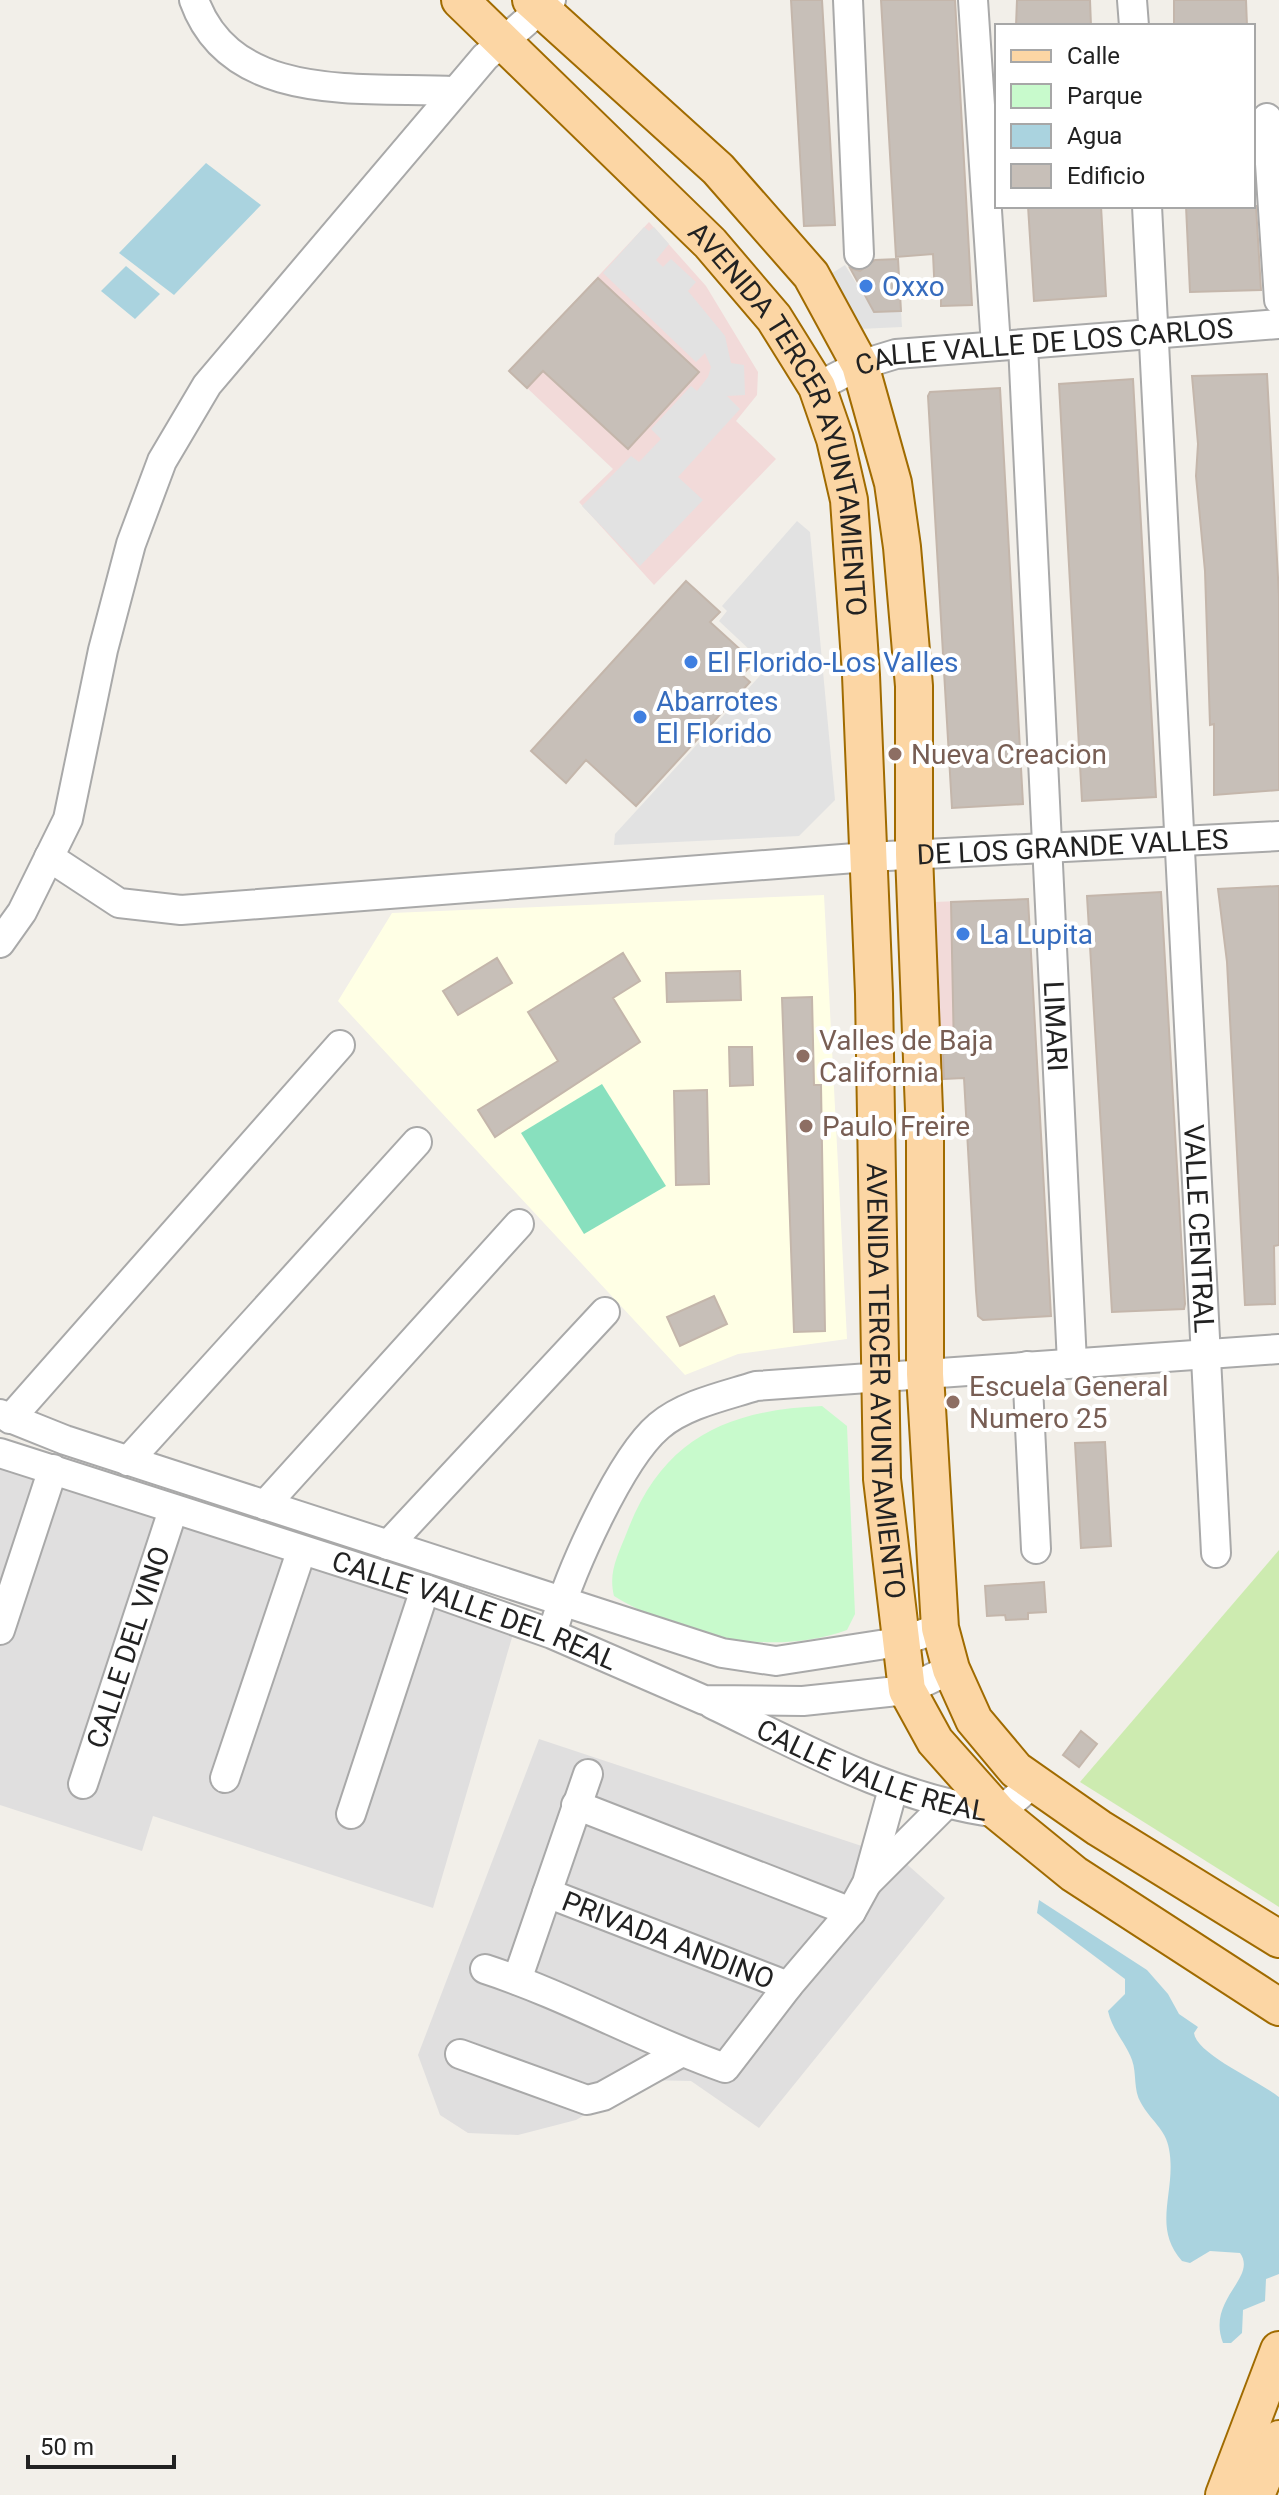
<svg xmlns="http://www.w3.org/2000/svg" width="1279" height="2495" viewBox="0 0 1279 2495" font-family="Roboto,sans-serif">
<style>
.residential{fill:#e0dfdf}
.commercial{fill:#f2dad9}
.education{fill:#ffffe5}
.grass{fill:#cdebb0}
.park{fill:#c8facc}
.pitch{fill:#88e0be}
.parking{fill:#e2e2e2}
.water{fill:#aad3df}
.building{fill:#c7bfb8;stroke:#c4b6ab;stroke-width:2}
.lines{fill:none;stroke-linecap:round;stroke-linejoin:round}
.minor-casing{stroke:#a9a9a9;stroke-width:32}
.major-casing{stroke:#a06b00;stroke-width:40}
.minor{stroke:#fff;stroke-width:28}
.major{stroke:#fcd6a4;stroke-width:36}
.shop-dot{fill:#3f7fe0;stroke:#fff;stroke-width:3}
.education-dot{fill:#8d6e63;stroke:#fff;stroke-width:3}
.labels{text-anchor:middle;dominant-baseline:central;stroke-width:8;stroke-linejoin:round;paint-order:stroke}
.shop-label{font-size:28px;fill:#366cbe;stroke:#fff;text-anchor:start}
.street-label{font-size:28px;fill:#222;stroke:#fff}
.education-label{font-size:28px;fill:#785e54;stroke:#fff;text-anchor:start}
</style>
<rect width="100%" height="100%" fill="#f2efe9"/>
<path class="residential" d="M0 1464 513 1634 433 1908 153 1816 142 1851 0 1805Z
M539 1739 901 1859 945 1898 759 2128 691 2081 645 2080 576 2120 518 2135 468 2133 440 2115 418 2055Z"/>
<path class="commercial" d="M649 222 706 286 758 372 757 395 736 421 776 459 654 585 579 502 613 469 509 371Z
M985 900 992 1077 940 1079 934 902Z"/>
<path class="education" d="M824 895 847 1339 738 1354 685 1375 338 1001 392 913Z"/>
<path class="grass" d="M1279 1550V1907L1080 1782Z"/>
<path class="park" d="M822 1406 847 1426 855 1614 847 1630C772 1657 681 1637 614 1596 608 1572 618 1555 627 1532 663 1438 727 1410 822 1406Z"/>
<path class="pitch" d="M602 1084 666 1186 584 1234 521 1133Z"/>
<path class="parking" d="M644 227 649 231 654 227 669 244 656 260 663 267 671 259 696 282 688 291 725 336 731 363 744 365 745 395 727 396 740 409 678 477 703 500 640 566 582 506 631 456 639 462 661 439 651 429 691 386 697 391 708 377 711 367 705 353 696 362 603 273Z
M845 265 874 312 901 311 902 327 859 329 829 275Z
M797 521 810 532 835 800 799 836 614 845 615 834 768 667 719 621 727 611 722 606Z"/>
<path class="water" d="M206 163 261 205 174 295 119 253Z
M126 266 160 294 135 319 101 291Z
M1039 1900 1147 1970 1168 1994 1179 2014 1198 2027 1194 2033C1196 2054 1261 2082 1279 2097V2274L1266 2279 1265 2301 1243 2310 1242 2333 1231 2343H1223C1206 2299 1258 2278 1240 2253L1210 2251 1190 2263 1182 2261C1151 2226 1177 2191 1169 2149 1166 2129 1150 2120 1141 2103 1133 2090 1137 2074 1132 2060 1126 2043 1112 2030 1108 2011L1125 1994V1979L1037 1913Z"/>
<path class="building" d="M791 0H822L835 225 804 226Z
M881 0H955L972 305 941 306V295L935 296 933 254 896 257Z
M1017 0H1090L1091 26H1016Z
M1174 0H1246L1247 26H1174Z
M1028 206H1101L1106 296 1034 301Z
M1186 206H1256L1261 290 1190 292Z
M898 259 901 311 874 312 850 268 860 271 875 260Z
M598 278 699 372 628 449 543 371 527 388 509 371Z
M1267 374 1279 596V790L1214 795V724L1210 725 1205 571 1196 476 1198 444 1192 376Z
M1133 379 1156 797 1082 801 1059 384Z
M1000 388 1023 804 952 808 928 396 930 392Z
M686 581 720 612 710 622 754 662 742 675 750 682 636 806 586 760 566 783 531 751Z
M1279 886V1245L1274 1246 1275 1304 1245 1305 1227 962 1218 889Z
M1161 892 1185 1304 1184 1309 1112 1312 1087 896Z
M1028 899 1051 1316 983 1320 978 1316 976 1291 964 1078 944 1079 943 1054 954 1052 951 902Z
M623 953 640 981 613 998 640 1042 495 1137 478 1110 558 1061 528 1012Z
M497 958 512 983 458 1015 443 991Z
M740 971 741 1000 667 1002 666 973Z
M812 997 814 1085H821L825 1331 794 1332 782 998Z
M729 1047H752L753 1085 730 1086Z
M707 1090 709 1184 676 1185 674 1091Z
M714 1296 727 1324 680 1346 667 1317Z
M1105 1442 1111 1546 1081 1548 1075 1443Z
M1044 1582 1046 1612 1028 1613V1619L1006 1620 1005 1615 987 1616 985 1586Z
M1081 1731 1097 1744 1079 1767 1063 1755Z"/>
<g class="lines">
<g class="minor-casing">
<g id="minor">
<path d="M194 0C232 106 366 86 455 91"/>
<path d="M848 0 859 254"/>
<path d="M973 0 996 346"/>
<path d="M1132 0 1134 26"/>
<path d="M1267 118 1279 300"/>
<path id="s1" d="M1147 206 1216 1553"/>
<path id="s2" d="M1023 345 1072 1363"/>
<path id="s3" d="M817 387 860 365 896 354 1279 324"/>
<path id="s4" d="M49 857 119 903 181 910 868 857 1279 836"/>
<path d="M0 943 22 912 68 819 103 650 131 544 162 461 207 385 485 57 551 0"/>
<path d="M1027 1366 1036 1549"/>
<path d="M0 1414 65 1440 722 1653 776 1661 899 1642 940 1628"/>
<path d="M10 1419 340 1045"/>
<path id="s5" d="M0 1453 425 1589 552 1634 704 1700 803 1701 907 1690 951 1669"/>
<path d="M128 1461 417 1142"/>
<path d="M265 1505 519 1224"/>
<path d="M388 1545 605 1312"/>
<path d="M556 1621C571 1571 620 1459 659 1426 685 1404 725 1396 756 1386L1279 1349"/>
<path d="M0 1630 53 1469"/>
<path id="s6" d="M712 1704C805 1749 896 1800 999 1813L1034 1782"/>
<path d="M225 1778 301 1552"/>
<path id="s7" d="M83 1784 173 1510"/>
<path d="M576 1805 851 1912"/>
<path d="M351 1814 425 1589"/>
<path d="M868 1882 947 1803"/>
<path id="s8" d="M547 1893 788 1986"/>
<path d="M485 1969C568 1996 644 2040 725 2068L788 1986 851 1912 867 1883 893 1789"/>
<path d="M517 1980 588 1774"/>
<path d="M460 2054 587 2100 603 2096 680 2053"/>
</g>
</g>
<g class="major-casing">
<g id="major">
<path id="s9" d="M460 0 710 243 774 318 817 387 835 439 849 500 861 675 874 994 882 1479 907 1690 935 1741 999 1813 1074 1874 1279 2007"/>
<path d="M531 0 718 169 811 275 860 365 893 483 902 547 914 686V854L925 1136V1374L940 1628 951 1669 974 1720 1016 1770 1099 1828 1279 1939"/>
<path d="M1224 2495 1279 2350"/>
<path d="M1256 2495 1279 2439"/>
</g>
</g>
<use href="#minor" class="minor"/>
<use href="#major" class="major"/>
</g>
<g class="shop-dot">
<circle cx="866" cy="286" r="8"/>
<circle cx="691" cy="662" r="8"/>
<circle cx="640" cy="717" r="8"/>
<circle cx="963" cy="934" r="8"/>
</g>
<g class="education-dot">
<circle cx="895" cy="754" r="8"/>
<circle cx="803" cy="1056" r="8"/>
<circle cx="806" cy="1126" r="8"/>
<circle cx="953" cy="1402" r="8"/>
</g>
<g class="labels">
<g class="shop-label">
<text x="882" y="286">Oxxo</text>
<text x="707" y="662">El Florido-Los Valles</text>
<text x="656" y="701">Abarrotes<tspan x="656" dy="32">El Florido</tspan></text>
<text x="979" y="934">La Lupita</text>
</g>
<g class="street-label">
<text stroke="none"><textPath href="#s3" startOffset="234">CALLE VALLE DE LOS CARLOS</textPath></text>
<text stroke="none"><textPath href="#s9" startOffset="544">AVENIDA TERCER AYUNTAMIENTO</textPath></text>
<text stroke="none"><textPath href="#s4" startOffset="1040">DE LOS GRANDE VALLES</textPath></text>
<text stroke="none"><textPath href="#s2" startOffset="682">LIMARI</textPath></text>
<text stroke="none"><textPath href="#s1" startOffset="1024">VALLE CENTRAL</textPath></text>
<text stroke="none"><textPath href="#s9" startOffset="1528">AVENIDA TERCER AYUNTAMIENTO</textPath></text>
<text stroke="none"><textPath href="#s5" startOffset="500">CALLE VALLE DEL REAL</textPath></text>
<text stroke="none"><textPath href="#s7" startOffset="144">CALLE DEL VINO</textPath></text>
<text stroke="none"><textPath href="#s6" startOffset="174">CALLE VALLE REAL</textPath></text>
<text stroke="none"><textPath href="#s8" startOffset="130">PRIVADA ANDINO</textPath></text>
</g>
<g class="education-label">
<text x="911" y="754">Nueva Creacion</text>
<text x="819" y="1040">Valles de Baja<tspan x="819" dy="32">California</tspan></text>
<text x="822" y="1126">Paulo Freire</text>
<text x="969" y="1386">Escuela General<tspan x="969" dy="32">Numero 25</tspan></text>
</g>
</g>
<rect x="995" y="24" width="260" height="184" fill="#ffffff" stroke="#a7a7a7" stroke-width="2"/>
<rect x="1011" y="50" width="40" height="12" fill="#fcd6a4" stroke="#a7a7a7" stroke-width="2"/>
<text x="1067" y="64" font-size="24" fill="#222222">Calle</text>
<rect x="1011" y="84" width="40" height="24" fill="#c8facc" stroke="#a7a7a7" stroke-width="2"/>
<text x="1067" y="104" font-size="24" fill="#222222">Parque</text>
<rect x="1011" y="124" width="40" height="24" fill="#aad3df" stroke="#a7a7a7" stroke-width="2"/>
<text x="1067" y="144" font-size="24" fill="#222222">Agua</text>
<rect x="1011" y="164" width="40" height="24" fill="#c7bfb8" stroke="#a7a7a7" stroke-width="2"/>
<text x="1067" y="184" font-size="24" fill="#222222">Edificio</text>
<path d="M28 2455v12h146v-12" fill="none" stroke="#222222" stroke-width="4"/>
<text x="40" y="2455" font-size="24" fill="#222222" stroke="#ffffff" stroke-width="6" paint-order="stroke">50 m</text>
</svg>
